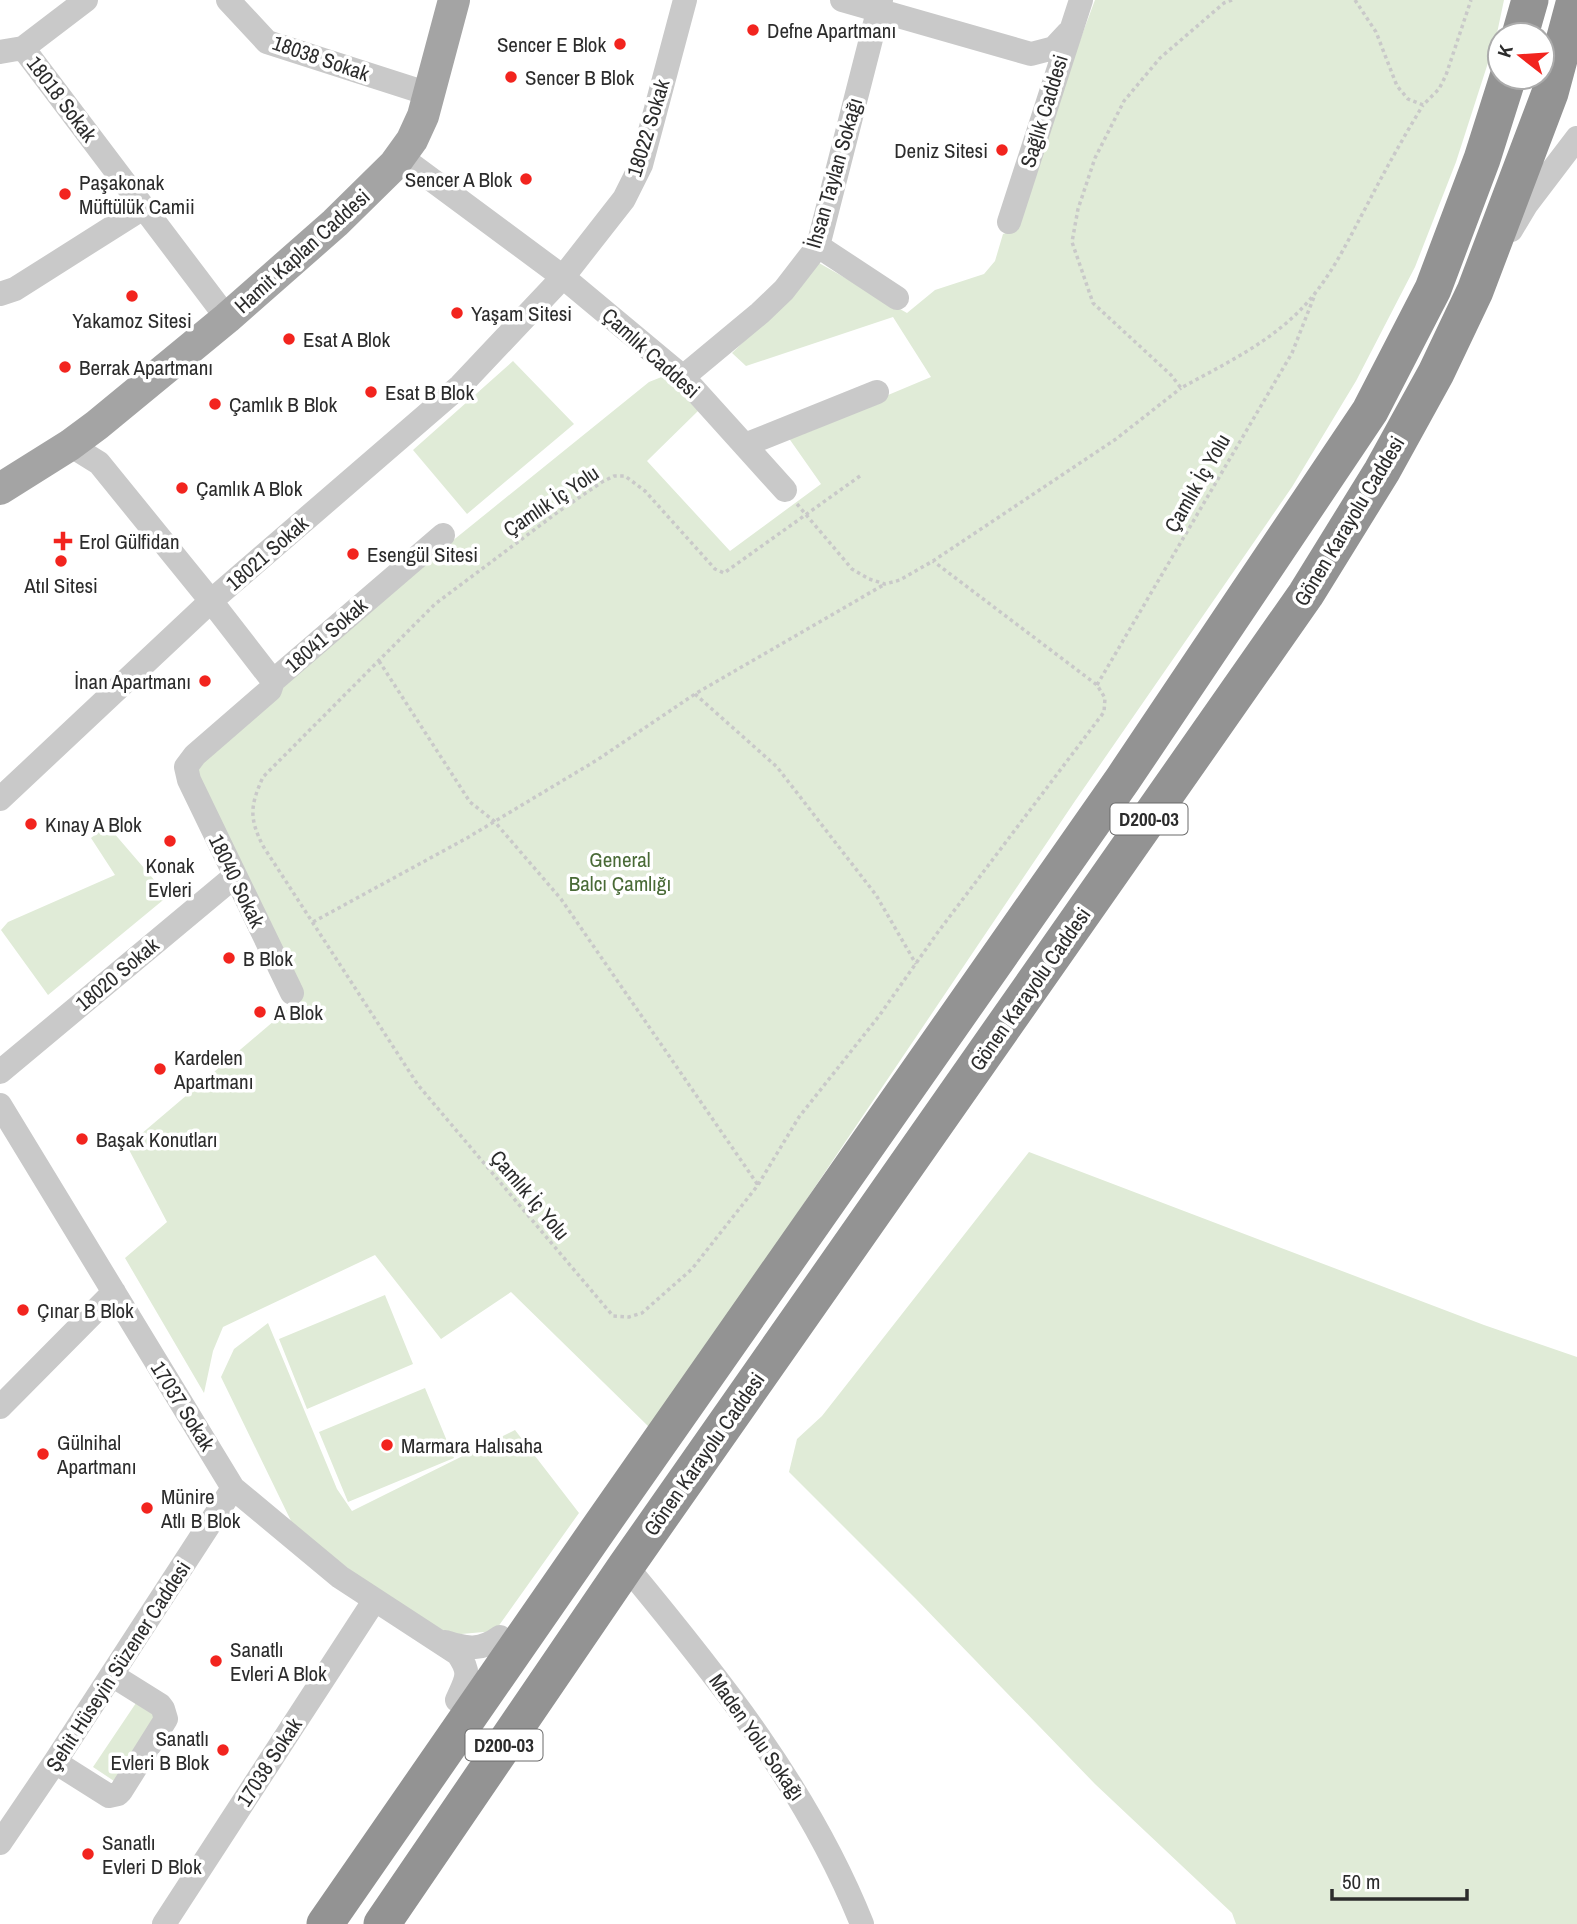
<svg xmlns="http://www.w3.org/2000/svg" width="1577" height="1924" viewBox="0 0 1577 1924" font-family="'Archivo Narrow',sans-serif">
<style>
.green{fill:#e0ebd7}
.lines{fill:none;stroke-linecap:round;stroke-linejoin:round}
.path{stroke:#c9c9c9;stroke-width:3.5;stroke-dasharray:3.5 3.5;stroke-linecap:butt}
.minor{stroke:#c9c9c9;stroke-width:24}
.major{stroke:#a4a4a4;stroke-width:32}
.highway{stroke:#939393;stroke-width:37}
.poi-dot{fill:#f2241e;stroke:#fff;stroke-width:2.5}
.labels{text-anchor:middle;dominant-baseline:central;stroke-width:7;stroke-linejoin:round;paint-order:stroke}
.shield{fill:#fff;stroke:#6b6b6b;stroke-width:2}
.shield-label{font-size:19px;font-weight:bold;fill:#2c2c2c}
.poi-label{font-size:21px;fill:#2c2c2c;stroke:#fff;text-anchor:start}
.street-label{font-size:21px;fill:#2c2c2c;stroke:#fff}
.park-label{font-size:21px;fill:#496a36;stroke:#fff}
</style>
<rect width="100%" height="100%" fill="#fff"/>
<path class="green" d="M1095 0H1504L1496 38 1456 162 1415 267 1356 381 1292 487 1075 801 788 1227 649 1427 511 1292 441 1339 375 1255 223 1327 213 1351 204 1393 125 1258 167 1222 127 1146 301 998 194 779 196 762 404 580 649 382 664 376 699 410 647 461 730 551 821 484 788 437 931 377 893 317 746 366 732 353 794 292 819 263 907 313 935 290 984 274 995 261 1003 234 1019 228 1070 67Z
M513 361 574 424 467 514 413 450Z
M107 825 168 896 48 995 1 930 8 922 115 875 91 838Z
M1029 1152 1484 1325 1577 1357V1924H1236L1232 1913 1095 1784 916 1599 789 1472 797 1439 822 1416Z
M385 1295 413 1364 307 1409 279 1339Z
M268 1323 337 1489 352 1511 515 1430 579 1513 495 1631 450 1635 366 1582 294 1527 221 1377 234 1349Z
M425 1388 454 1458 348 1502 319 1432Z
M136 1703 162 1720 120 1785 93 1767Z"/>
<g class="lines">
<path class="path" d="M1232 0 1224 3 1160 58 1124 101 1095 158 1078 209 1072 242 1093 303 1171 375 1181 388C1219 367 1261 347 1293 317 1327 286 1345 246 1366 207 1384 172 1403 138 1423 105
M1355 0 1376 32 1397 86 1408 99 1423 105 1439 89 1446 75 1471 0
M860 476 724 573 715 569 645 491 625 476H614L602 482 558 512 435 604 263 777C250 806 249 818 263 846L418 1085 613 1316 629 1317 642 1313 692 1269 758 1185 799 1117 879 1016 938 932 1104 712 1105 698 1097 685 933 561
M797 504 852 569 869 579 885 584 900 580 933 561 1116 439 1181 388
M379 661 470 802 494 821 561 899 758 1185
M1097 685 1292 353 1314 297
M695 694 777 767 876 895 916 964
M313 922 467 838 597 760 695 694 885 584"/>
<path class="minor" d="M228 0 267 42 429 94
M842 0 1031 54 1054 48 1068 33
M23 48 227 318
M0 52 23 48 86 0
M401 157 563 277 683 377 785 490
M1009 222 1081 0
M1511 230 1526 205 1577 138
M818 246 897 298
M0 294 15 289 143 208
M683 377 760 313 784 290 818 246 881 0
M70 445 99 463 211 601 273 681
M745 445 877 392
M0 799 211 601 460 386 563 277 624 199 641 165 685 0
M292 993 189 780 186 767 195 755 270 690 273 681 443 535
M0 1072 235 876
M0 1105 233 1488 340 1577 458 1654C472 1674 466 1679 457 1700
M0 1407 114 1292
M626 1566C718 1677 808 1789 862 1924
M445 1642C466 1649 481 1651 500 1637
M55 1762 109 1796 118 1794 121 1791 166 1719 163 1709 160 1705 112 1675
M0 1843 55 1762 233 1488
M164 1924 374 1601"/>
<path class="major" d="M0 489 70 445 97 425 227 318 335 223 394 165 412 140 423 116 454 0"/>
<path class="highway" d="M1520 35 1530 0
M325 1924 602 1524 1123 779 1370 411 1433 289 1482 159 1508 77
M382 1924 626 1566 1306 594 1382 471 1436 373 1475 291 1550 93 1575 0"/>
</g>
<g class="poi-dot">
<circle cx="753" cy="30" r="7"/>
<circle cx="620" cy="44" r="7"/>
<circle cx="511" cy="77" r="7"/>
<circle cx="1002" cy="150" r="7"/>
<circle cx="526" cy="179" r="7"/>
<circle cx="65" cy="194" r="7"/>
<circle cx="132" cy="296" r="7"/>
<circle cx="457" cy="313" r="7"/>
<circle cx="289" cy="339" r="7"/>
<circle cx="65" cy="367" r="7"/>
<circle cx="371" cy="392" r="7"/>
<circle cx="215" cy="404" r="7"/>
<circle cx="182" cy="488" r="7"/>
<path d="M59.5 530.5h7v7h7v7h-7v7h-7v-7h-7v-7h7z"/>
<circle cx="353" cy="554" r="7"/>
<circle cx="61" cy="561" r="7"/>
<circle cx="205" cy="681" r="7"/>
<circle cx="31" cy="824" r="7"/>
<circle cx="170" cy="841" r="7"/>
<circle cx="229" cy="958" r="7"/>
<circle cx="260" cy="1012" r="7"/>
<circle cx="160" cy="1069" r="7"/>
<circle cx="82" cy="1139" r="7"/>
<circle cx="23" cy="1310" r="7"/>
<circle cx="387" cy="1445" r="7"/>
<circle cx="43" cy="1454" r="7"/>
<circle cx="147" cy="1508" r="7"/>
<circle cx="216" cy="1661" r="7"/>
<circle cx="223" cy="1750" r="7"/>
<circle cx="88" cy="1854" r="7"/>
</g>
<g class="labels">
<g class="shield">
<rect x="1110.5" y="803.5" width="77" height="31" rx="5"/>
<rect x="465.5" y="1729.5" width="77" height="31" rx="5"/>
</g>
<g class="shield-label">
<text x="1149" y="819">D200-03</text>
<text x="504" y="1745">D200-03</text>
</g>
<g class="poi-label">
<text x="767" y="30">Defne Apartmanı</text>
<text x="606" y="44" text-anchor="end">Sencer E Blok</text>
<text x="525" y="77">Sencer B Blok</text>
<text x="988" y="150" text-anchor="end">Deniz Sitesi</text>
<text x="512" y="179" text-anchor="end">Sencer A Blok</text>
<text x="79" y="182">Paşakonak<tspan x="79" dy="24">Müftülük Camii</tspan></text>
<text x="471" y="313">Yaşam Sitesi</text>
<text x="132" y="320" text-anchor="middle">Yakamoz Sitesi</text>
<text x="303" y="339">Esat A Blok</text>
<text x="79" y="367">Berrak Apartmanı</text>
<text x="385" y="392">Esat B Blok</text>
<text x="229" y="404">Çamlık B Blok</text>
<text x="196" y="488">Çamlık A Blok</text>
<text x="79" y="541">Erol Gülfidan</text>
<text x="367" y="554">Esengül Sitesi</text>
<text x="61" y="585" text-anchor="middle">Atıl Sitesi</text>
<text x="191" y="681" text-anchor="end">İnan Apartmanı</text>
<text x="45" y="824">Kınay A Blok</text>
<text x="170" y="865" text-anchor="middle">Konak<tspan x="170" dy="24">Evleri</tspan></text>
<text x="243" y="958">B Blok</text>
<text x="274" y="1012">A Blok</text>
<text x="174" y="1057">Kardelen<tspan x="174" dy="24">Apartmanı</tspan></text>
<text x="96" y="1139">Başak Konutları</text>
<text x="37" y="1310">Çınar B Blok</text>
<text x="57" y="1442">Gülnihal<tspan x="57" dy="24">Apartmanı</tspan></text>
<text x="401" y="1445">Marmara Halısaha</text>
<text x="161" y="1496">Münire<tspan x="161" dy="24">Atlı B Blok</tspan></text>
<text x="230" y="1649">Sanatlı<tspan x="230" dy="24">Evleri A Blok</tspan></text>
<text x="209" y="1738" text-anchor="end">Sanatlı<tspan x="209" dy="24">Evleri B Blok</tspan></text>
<text x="102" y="1842">Sanatlı<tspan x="102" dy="24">Evleri D Blok</tspan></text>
</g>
<g class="street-label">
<text transform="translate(321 58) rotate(19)">18038 Sokak</text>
<text transform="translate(62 99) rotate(53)">18018 Sokak</text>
<text transform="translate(1044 111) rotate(-73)">Sağlık Caddesi</text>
<text transform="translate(648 128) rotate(-73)">18022 Sokak</text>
<text transform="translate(834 173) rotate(-74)">İhsan Taylan Sokağı</text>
<text transform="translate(302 251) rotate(-42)">Hamit Kaplan Caddesi</text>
<text transform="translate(651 353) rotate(42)">Çamlık Caddesi</text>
<text transform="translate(1197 483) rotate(-60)">Çamlık İç Yolu</text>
<text transform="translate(551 501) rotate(-34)">Çamlık İç Yolu</text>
<text transform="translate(1349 521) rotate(-59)">Gönen Karayolu Caddesi</text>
<text transform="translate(267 553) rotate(-41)">18021 Sokak</text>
<text transform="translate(326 635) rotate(-41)">18041 Sokak</text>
<text transform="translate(237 881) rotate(64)">18040 Sokak</text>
<text transform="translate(117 974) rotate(-40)">18020 Sokak</text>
<text transform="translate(1030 989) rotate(-55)">Gönen Karayolu Caddesi</text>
<text transform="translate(530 1195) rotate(50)">Çamlık İç Yolu</text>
<text transform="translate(183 1406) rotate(58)">17037 Sokak</text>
<text transform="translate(704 1454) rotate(-55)">Gönen Karayolu Caddesi</text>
<text transform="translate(118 1666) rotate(-57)">Şehit Hüseyin Süzener Caddesi</text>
<text transform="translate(757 1737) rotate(55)">Maden Yolu Sokağı</text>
<text transform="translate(269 1762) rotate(-57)">17038 Sokak</text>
</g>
<g class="park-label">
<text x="620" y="859">General<tspan x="620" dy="24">Balcı Çamlığı</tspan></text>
</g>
</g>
<g transform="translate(1521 56) rotate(287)"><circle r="33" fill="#ffffff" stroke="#ababab" stroke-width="2"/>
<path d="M0-5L12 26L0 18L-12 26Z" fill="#f2241e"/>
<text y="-10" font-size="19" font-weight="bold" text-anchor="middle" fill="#2c2c2c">K</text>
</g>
<path d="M1332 1889v10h135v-10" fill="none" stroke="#2c2c2c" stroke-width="3.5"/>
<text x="1342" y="1889" font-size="21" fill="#2c2c2c" stroke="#ffffff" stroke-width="5" paint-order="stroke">50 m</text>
</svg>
